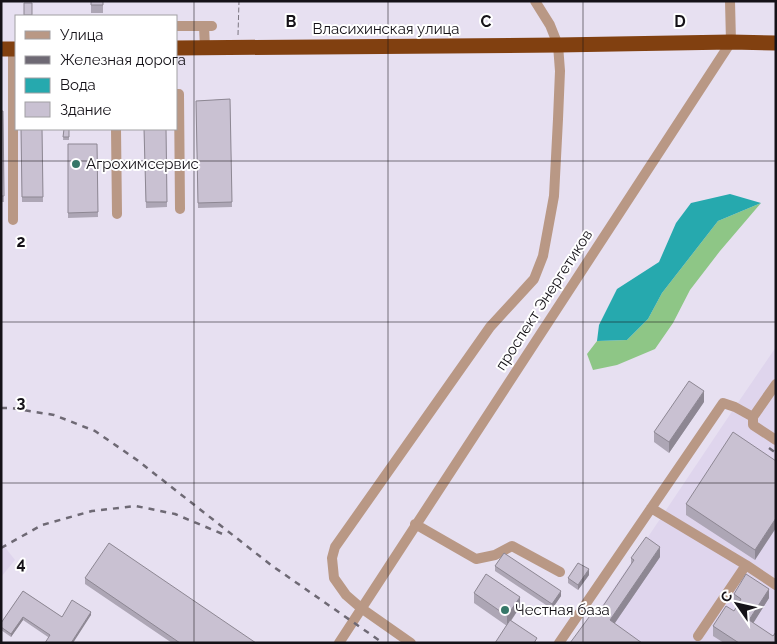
<svg xmlns="http://www.w3.org/2000/svg" width="777" height="644" viewBox="0 0 777 644" font-family="Raleway,sans-serif">
<style>
.built{fill:#dfd5ed}
.forest{fill:#8ec686}
.water{fill:#26a9ae}
.lines{fill:none;stroke-linecap:round;stroke-linejoin:round}
.path{stroke:#7b7681;stroke-width:1;stroke-dasharray:5 2.5;stroke-linecap:butt}
.minor{stroke:#b99885;stroke-width:10}
.highway{stroke:#814010;stroke-width:15}
.rail{stroke:#6e6974;stroke-width:2.5;stroke-dasharray:6 6;stroke-linecap:butt}
.wall{fill:#ada6b5}
.shaded-wall{fill:#8d8793}
.building{fill:#c9c1d2;stroke:#8d8793}
.grid{fill:none;stroke:#151218;stroke-width:1;stroke-opacity:0.55}
.poi-dot{fill:#367768;stroke:#fff;stroke-width:2}
.labels{text-anchor:middle;dominant-baseline:central;stroke-width:4;stroke-linejoin:round;paint-order:stroke}
.street-label{font-size:15px;fill:#151218;stroke:#fff}
.poi-label{font-size:15px;fill:#151218;stroke:#fff;text-anchor:start}
.grid-label{font-size:16px;text-anchor:middle;font-weight:bold;fill:#151218;stroke:#fff;stroke-width:4;stroke-linejoin:round;paint-order:stroke}
</style>
<rect width="100%" height="100%" fill="#e7e0f1"/>
<path class="built" d="M776 347V643H577L735 407Z
M1 542 15 560 1 577Z"/>
<path class="forest" d="M761 203 720 251 690 290 673 323 655 349 617 365 593 370 587 354 597 341 627 340 648 319 662 293 718 221Z"/>
<path class="water" d="M730 194 761 203 718 221 662 293 648 319 627 340 597 341 599 325 617 289 659 262 676 223 691 203Z"/>
<g class="lines">
<path class="path" d="M238 35 239 1"/>
<path class="minor" d="M176 26H212
M204 26 205 48
M176 94H179L180 209
M116 129 117 214
M13 220V49
M753 417 776 384
M651 508 746 565 776 585
M415 524 476 559 495 555 512 546 560 572
M698 636 746 565
M339 643 731 42 730 1
M411 643 361 608 346 595 334 578 332 558 335 547 490 327 534 279 543 256 554 196 558 119 560 71 558 45 550 25 535 1
M559 643 723 403 735 407 753 417V425L776 440"/>
<path class="highway" d="M176 48 558 45 731 42 776 43
M1 49H16"/>
<path class="rail" d="M1 408H11L54 415 95 431 137 460 271 565 383 643
M769 448 776 453
M1 548 42 525 92 511 136 506 175 514 225 535"/>
</g>
<path class="wall" d="M91 1H103V13H91Z
M230 99 232 207 198 208 196 101Z
M1 111H3L4 202H1Z
M21 129H42L43 202H22Z
M64 129H69V140H63Z
M144 129H166L167 207 146 208Z
M68 144H97L98 217 68 218Z
M704 402 669 453 654 442V432Z
M776 461 755 560 686 515V504Z
M660 557 615 623 599 612 631 565V558Z
M495 566 561 596 552 609 495 571Z
M589 575 578 590 568 583V578Z
M85 578 256 643H172L85 584Z
M23 591 62 617 91 615 48 637 23 620 11 637 1 630V623Z
M474 593 520 607 511 621 537 643 507 626 474 603Z
M734 594 769 598 753 623 776 643H724L713 636V626L734 611 737 606 734 604Z"/>
<path class="shaded-wall" d="M704 391V402L669 453V442Z
M776 518V528L755 560V550Z
M660 547V557L610 630V620Z
M589 569V575L578 590V585Z
M769 589V598L749 630V620Z
M561 591V596L552 609V604Z
M520 597V607L507 626V616Z
M91 612V615L73 643H71Z
M23 617V620L11 637V634Z"/>
<path class="building" d="M91 1H103V5H91Z
M24 3H32V15H24Z
M230 99 232 202 198 203 196 101Z
M1 111H3L4 196H1Z
M21 129H42L43 197H22Z
M64 129H69V137H63Z
M144 129H166L167 202H146Z
M68 144H97L98 212 68 213Z
M689 381 704 391 669 442 654 432Z
M733 432 776 461V518L755 550 686 504Z
M646 537 660 547 610 620 642 643H570L595 609 599 612 634 560 631 558Z
M109 543 256 643H180L85 578Z
M504 553 561 591 552 604 495 566Z
M578 563 589 569 578 585 568 578Z
M486 574 520 597 507 616 474 593Z
M746 574 769 589 749 620 773 636 776 632V643H739L713 626 726 606 734 611 741 599 734 594Z
M23 591 62 617 72 600 91 612 71 643H45L50 635 23 617 11 634 1 627V623Z
M510 620 537 638 534 643H495Z"/>
<path class="grid" d="M194 1V643M388 1V643M583 1V643M1 161H776M1 322H776M1 483H776"/>
<g class="poi-dot">
<circle cx="76" cy="164" r="5"/>
<circle cx="505" cy="610" r="5"/>
</g>
<g class="labels">
<g class="street-label">
<text x="386" y="29">Власихинская улица</text>
<text transform="translate(544 300) rotate(-57)">проспект Энергетиков</text>
</g>
<g class="poi-label">
<text x="86" y="164">Агрохимсервис</text>
<text x="515" y="610">Честная база</text>
</g>
</g>
<g class="grid-label">
<text x="291" y="27">B</text>
<text x="486" y="27">C</text>
<text x="680" y="27">D</text>
<text x="21" y="247">2</text>
<text x="21" y="408">3</text>
<text x="21" y="569">4</text>
</g>
<rect width="777" height="644" fill="none" stroke="#151218" stroke-width="5"/>
<rect x="15" y="15" width="162" height="115" fill="#ffffff" stroke="#a1a0a3"/>
<rect x="25" y="31" width="25" height="8" fill="#b99885" stroke="#a1a0a3"/>
<text x="60" y="40" font-size="15" fill="#151218">Улица</text>
<rect x="25" y="56" width="25" height="8" fill="#6e6974" stroke="#a1a0a3"/>
<text x="60" y="65" font-size="15" fill="#151218">Железная дорога</text>
<rect x="25" y="78" width="25" height="15" fill="#26a9ae" stroke="#a1a0a3"/>
<text x="60" y="90" font-size="15" fill="#151218">Вода</text>
<rect x="25" y="102" width="25" height="15" fill="#c9c1d2" stroke="#a1a0a3"/>
<text x="60" y="115" font-size="15" fill="#151218">Здание</text>
<g transform="translate(737 604) rotate(304)" stroke="#ffffff" stroke-width="4" paint-order="stroke">
<path d="M0-4L9 19L0 12L-9 19Z" fill="#151218"/>
<text y="-8" font-size="14" font-weight="bold" text-anchor="middle" fill="#151218">С</text>
</g>
</svg>
